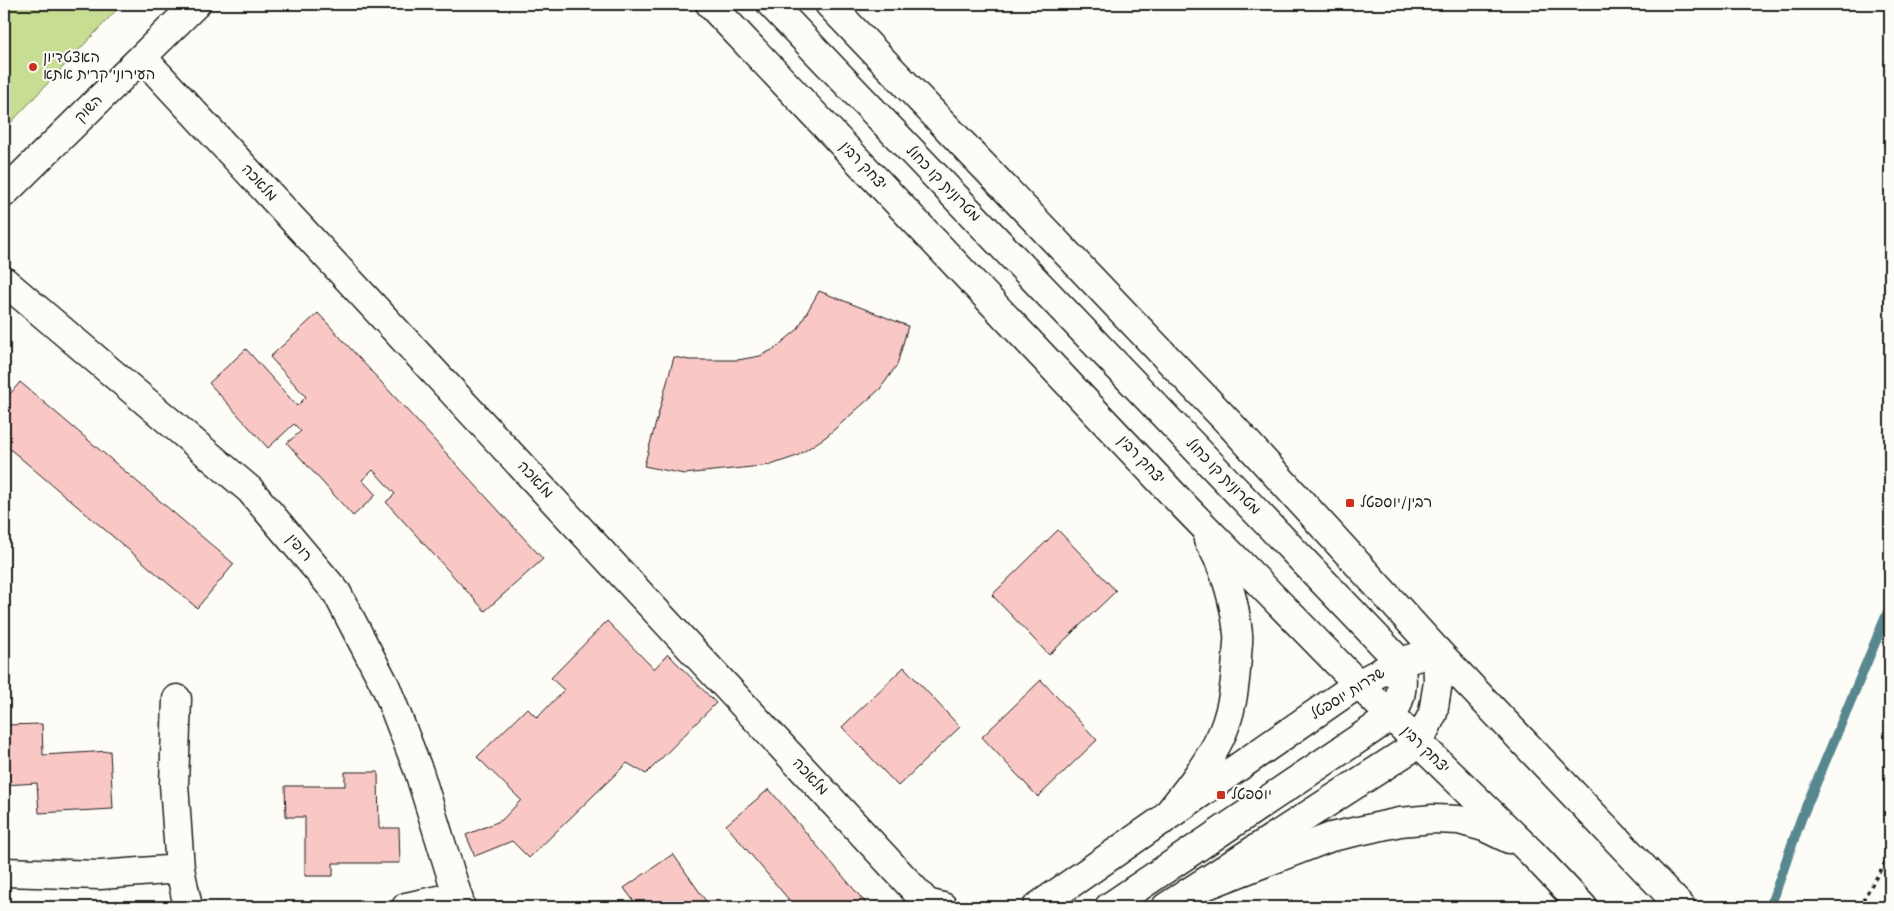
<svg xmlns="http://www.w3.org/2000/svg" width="1894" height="911" viewBox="0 0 1894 911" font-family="Mynerve,'Playpen Sans Hebrew',sans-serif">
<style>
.green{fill:#c6dd92;stroke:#717c57}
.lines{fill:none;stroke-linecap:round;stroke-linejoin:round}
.stream{stroke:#58888f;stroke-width:10}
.building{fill:#f9c8c5;stroke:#1c1c1c}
.minor-casing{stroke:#1c1c1c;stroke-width:31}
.major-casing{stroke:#1c1c1c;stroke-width:31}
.path{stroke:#1c1c1c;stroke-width:3;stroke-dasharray:4 4;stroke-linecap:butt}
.minor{stroke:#fdfcf7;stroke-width:28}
.major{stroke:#fdfcf7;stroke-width:28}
.poi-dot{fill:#c8321e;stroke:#fdfcf7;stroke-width:2}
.labels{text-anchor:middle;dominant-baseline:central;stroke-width:4;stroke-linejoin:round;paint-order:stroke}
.poi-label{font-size:15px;fill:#1c1c1c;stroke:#fdfcf7;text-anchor:start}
.street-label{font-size:15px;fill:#1c1c1c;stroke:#fdfcf7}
</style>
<rect width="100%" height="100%" fill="#fdfcf7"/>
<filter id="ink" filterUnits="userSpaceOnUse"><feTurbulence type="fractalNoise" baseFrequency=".02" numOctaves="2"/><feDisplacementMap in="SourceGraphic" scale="10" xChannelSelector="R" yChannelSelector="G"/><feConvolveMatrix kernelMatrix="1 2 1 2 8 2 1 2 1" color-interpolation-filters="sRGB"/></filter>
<g filter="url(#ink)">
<path class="green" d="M4 4H122L4 130Z"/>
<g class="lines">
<path class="stream" d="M1770 907 1801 819 1890 607"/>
</g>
<path class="building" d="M819 291 908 326 897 365 880 389 827 436 797 456 771 465 684 474 644 466 674 357 689 360H738L760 356 774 349 797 330Z
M318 313 543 559 485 611 386 502 395 494 373 470 362 480 376 495 353 516 287 443 301 431 294 424 268 448 209 383 246 349 297 406 306 397 270 357Z
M20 382 234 564 197 608 4 444V401Z
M1058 530 1116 591 1049 655 992 595Z
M607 621 654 669 668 654 716 703 646 774 627 763 529 858 512 841 475 856 466 835 502 820 521 800 477 757 527 708 537 718 564 690 551 678Z
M904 667 960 727 898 786 842 727Z
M1041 680 1097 740 1038 797 982 737Z
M42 724 43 755 110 751 113 809 39 813 37 783 4 785V725Z
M345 772H378L379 828H399L400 863H333V876H305V817H286L285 786H345Z
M769 789 869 907H795L726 825Z
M673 854 710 907H638L624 888Z"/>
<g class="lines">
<g class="minor-casing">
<path id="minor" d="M771 4 1400 662C1404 682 1402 698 1392 716L1109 907
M142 57 927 903 943 907
M4 193 196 4
M4 281 250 490 337 593 386 687 419 772 461 907
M177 699 174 784 180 869 188 907
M4 872 100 875 180 869
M406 907 458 896
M1037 907 1358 684 1400 662 1437 651 1438 682 1433 713 1418 744 1166 907"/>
</g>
<g class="major-casing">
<path id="major" d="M710 4 1186 508 1358 684 1532 853 1583 907
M829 4 1230 424 1437 651 1681 907
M1163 820C1183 795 1203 771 1218 742 1232 716 1235 686 1237 657 1237 649 1239 641 1238 634 1235 603 1225 566 1208 540
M1189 892 1331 837 1400 822 1433 819 1459 820 1484 827 1509 839"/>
</g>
<path class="path" d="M1859 907 1890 854"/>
<use href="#minor" class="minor"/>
<use href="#major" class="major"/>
</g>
</g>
<g class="poi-dot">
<circle cx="33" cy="67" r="5"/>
<rect x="1345" y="498" width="10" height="10" rx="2.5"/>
<rect x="1216" y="790" width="10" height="10" rx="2.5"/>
</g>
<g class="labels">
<g class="poi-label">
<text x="43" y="58">האצטדיון<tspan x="43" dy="17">העירוני קרית אתא</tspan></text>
<text x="1360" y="503">רבין/יוספטל</text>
<text x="1231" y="795">יוספטל</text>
</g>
<g class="street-label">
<text transform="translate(89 109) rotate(-45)">השוק</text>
<text transform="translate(863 166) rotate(47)">יצחק רבין</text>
<text transform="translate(259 183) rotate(47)">מלאכה</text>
<text transform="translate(943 184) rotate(46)">מטרונית קו כחול</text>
<text transform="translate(1141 460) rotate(47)">יצחק רבין</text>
<text transform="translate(1223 477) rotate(46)">מטרונית קו כחול</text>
<text transform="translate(535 480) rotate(47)">מלאכה</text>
<text transform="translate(299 548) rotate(50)">רופין</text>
<text transform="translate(1348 694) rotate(-32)">שדרות יוספטל</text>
<text transform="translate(1425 750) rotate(45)">יצחק רבין</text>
<text transform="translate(810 777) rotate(47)">מלאכה</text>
</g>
</g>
<rect width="1894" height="911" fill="none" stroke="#fdfcf7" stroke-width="20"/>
<rect x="10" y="10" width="1874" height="891" fill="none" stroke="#1c1c1c" stroke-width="2" filter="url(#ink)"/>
</svg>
